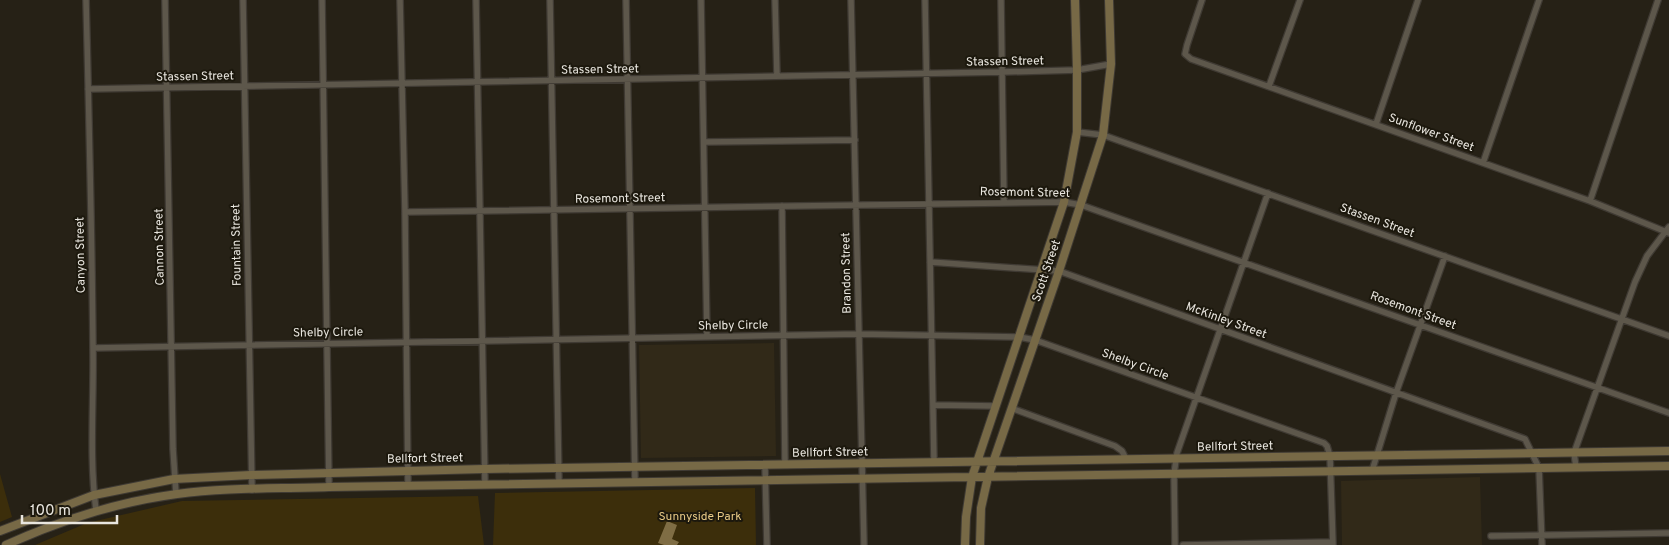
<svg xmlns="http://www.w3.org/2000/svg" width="1669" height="545" viewBox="0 0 1669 545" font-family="Overpass,sans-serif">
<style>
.built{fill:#312918}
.green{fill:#3c2e0b}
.water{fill:#7f6d44}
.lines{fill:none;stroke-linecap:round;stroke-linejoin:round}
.street-casing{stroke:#3f3a33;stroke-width:8}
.secondary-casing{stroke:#3f3a33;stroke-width:10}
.street{stroke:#5d574b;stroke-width:5.5}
.secondary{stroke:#776946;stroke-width:8}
.labels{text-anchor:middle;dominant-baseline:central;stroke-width:4;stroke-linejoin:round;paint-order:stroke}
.street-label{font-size:12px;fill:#e9e6df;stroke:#1c180d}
.park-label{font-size:12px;fill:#e6c885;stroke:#1c180d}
</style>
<rect width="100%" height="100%" fill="#262116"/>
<path class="built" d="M774 343 776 456 641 458 639 345Z
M1480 477 1482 545H1342L1341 481Z"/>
<path class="green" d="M0 474 12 517 0 522Z
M755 488 756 545H493L495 493Z
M478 496 484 545H35L87 523 182 501Z"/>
<path class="water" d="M667 521 677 525 672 539 679 542 677 545H664L658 543Z"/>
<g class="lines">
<g class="street-casing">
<path id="street" d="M86 0C89 116 92 232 93 348 94 402 89 457 96 510
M165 0 173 449 176 494
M243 0 252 490
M322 0 329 487
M400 0 405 212 408 486
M476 0 485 485
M550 0 559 484
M626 0 635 482
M701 0 707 336
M775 0 777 76
M851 0 864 545
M925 0 934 462
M1001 0 1004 203
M1202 0 1187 45 1185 54 1191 59 1590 201 1669 233
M1269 86 1300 0
M88 89 1002 72 1077 70 1111 64
M1376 124 1418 0
M1077 132 1103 135 1669 336
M704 142 855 140
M1483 163 1539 0
M1590 201 1658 0
M782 206 785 465
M405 212 1064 202 1081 205 1669 413
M930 262 1059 271 1525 439 1539 468 1542 545
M93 348 859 334 1019 337 1035 340 1324 443 1327 446 1330 456 1333 545
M933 405 996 406
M1011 408 1115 446 1122 451 1126 459
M765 465 767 545
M1576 467 1574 453 1635 282 1647 256 1669 227
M1372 471 1396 393 1445 256
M1491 536 1669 533
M1175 545 1174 474 1177 453 1268 193
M1183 545 1333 542"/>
</g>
<g class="secondary-casing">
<path id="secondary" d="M0 531 94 495 174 479 251 475 484 469 1669 451
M6 545C61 520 117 502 177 494 227 487 279 489 329 487L1669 466
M965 545 966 517 972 477 1064 202 1077 132V70L1075 0
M980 545 981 508 988 477 1059 271 1103 135 1111 64 1109 0"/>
</g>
<use href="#street" class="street"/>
<use href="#secondary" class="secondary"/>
</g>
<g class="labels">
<g class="street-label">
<text transform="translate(1005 62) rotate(-1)">Stassen Street</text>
<text transform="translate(600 70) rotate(-1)">Stassen Street</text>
<text transform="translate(195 77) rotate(-1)">Stassen Street</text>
<text transform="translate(1431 133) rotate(20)">Sunflower Street</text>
<text transform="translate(1025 193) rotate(1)">Rosemont Street</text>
<text transform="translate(620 199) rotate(-1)">Rosemont Street</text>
<text transform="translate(1377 221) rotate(20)">Stassen Street</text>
<text transform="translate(237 245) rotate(-91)">Fountain Street</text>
<text transform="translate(160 247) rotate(-91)">Cannon Street</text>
<text transform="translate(81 255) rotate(-91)">Canyon Street</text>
<text transform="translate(1047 271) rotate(-71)">Scott Street</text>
<text transform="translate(847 273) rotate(-91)">Brandon Street</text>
<text transform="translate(1413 311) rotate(20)">Rosemont Street</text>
<text transform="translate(1226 321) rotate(20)">McKinley Street</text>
<text transform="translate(733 326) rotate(-1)">Shelby Circle</text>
<text transform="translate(328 333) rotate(-1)">Shelby Circle</text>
<text transform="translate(1135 365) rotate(20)">Shelby Circle</text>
<text transform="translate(1235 447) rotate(-1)">Bellfort Street</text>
<text transform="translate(830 453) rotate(-1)">Bellfort Street</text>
<text transform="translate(425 459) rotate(-1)">Bellfort Street</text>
</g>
<g class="park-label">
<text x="700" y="517">Sunnyside Park</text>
</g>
</g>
<path d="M22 515v8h95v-8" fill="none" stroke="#e9e6df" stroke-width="2.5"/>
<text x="30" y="515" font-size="15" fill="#e9e6df" stroke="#1c180d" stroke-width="4" paint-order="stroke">100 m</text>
</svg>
